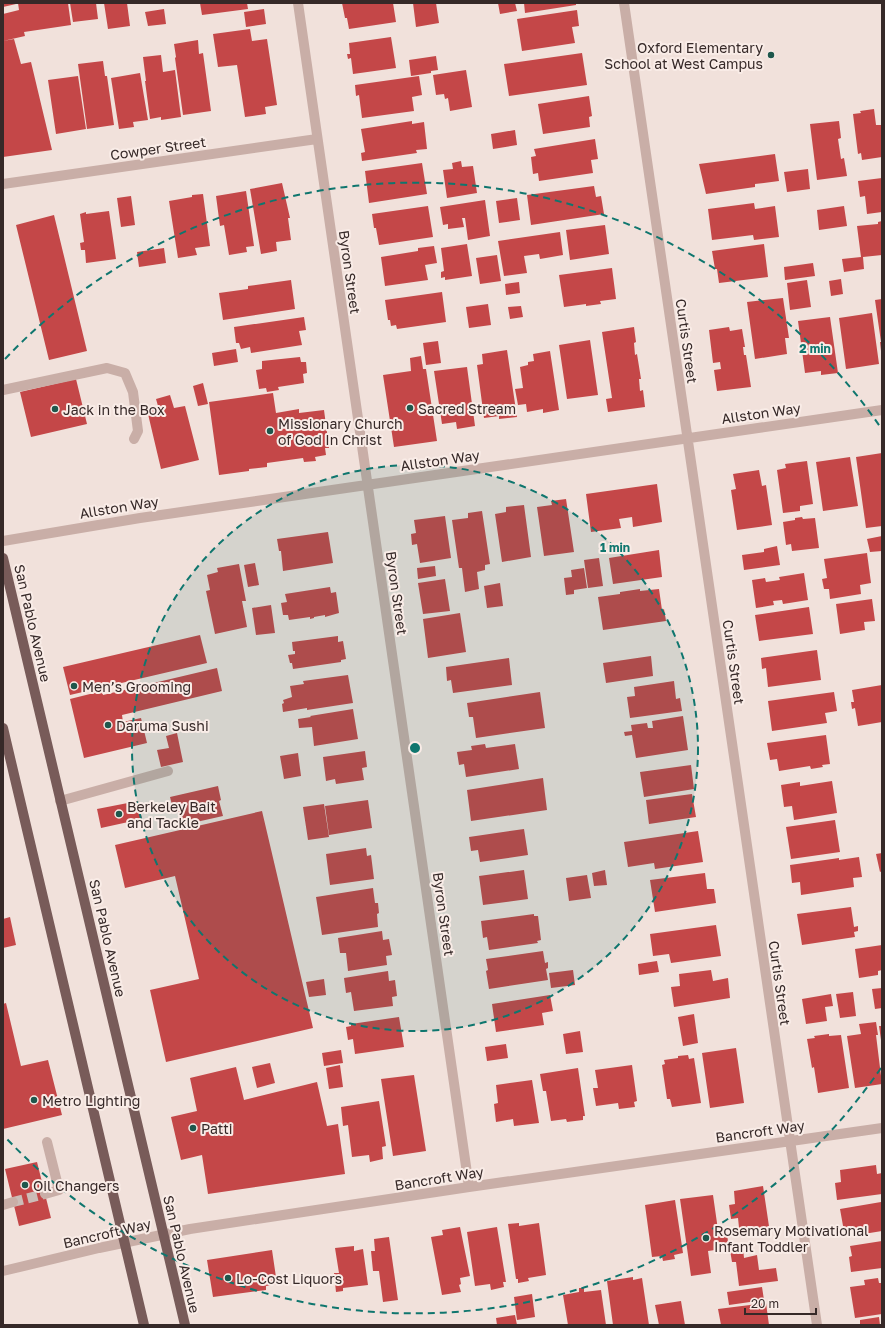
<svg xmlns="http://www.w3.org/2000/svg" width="885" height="1328" viewBox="0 0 885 1328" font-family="'Golos Text',sans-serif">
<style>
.building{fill:#c44748}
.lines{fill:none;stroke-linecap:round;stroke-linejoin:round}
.minor-tunnel{stroke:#ccbcb7;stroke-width:10;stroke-dasharray:10 5;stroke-linecap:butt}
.minor{stroke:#c9aea7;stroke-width:10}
.major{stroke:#785b59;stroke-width:10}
.ring{fill:none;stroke:#0f766e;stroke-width:2;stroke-dasharray:7 5}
.poi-dot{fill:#1e574c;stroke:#f9ece7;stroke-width:1.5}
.labels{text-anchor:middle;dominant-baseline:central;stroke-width:4;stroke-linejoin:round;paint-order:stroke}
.poi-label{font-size:14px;fill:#362928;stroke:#f9ece7;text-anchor:start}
.street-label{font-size:14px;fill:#362928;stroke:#f9ece7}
.centre{fill:#0f766e;stroke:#f9ece7;stroke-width:2}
.ring-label{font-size:12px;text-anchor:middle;font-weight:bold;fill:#0f766e;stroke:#f9ece7;stroke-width:4;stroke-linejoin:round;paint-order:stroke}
</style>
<rect width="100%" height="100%" fill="#f1e1db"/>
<path class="building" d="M3 3H16V4L3 7Z
M18 3H68L71 25 24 32 25 36 3 41V14L19 10Z
M70 3H96L98 19 73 22Z
M104 3H127L130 26 108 29Z
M200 3H247L248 9 202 15Z
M342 3H393L396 22 349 29 347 18H345Z
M413 3H436L439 23 416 27Z
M498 3H515L517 11 500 14Z
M524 3H576V5L525 13Z
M164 9 166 24 148 26 145 12Z
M264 9 266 24 246 27 244 12Z
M577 10 579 26 572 27 575 43 522 51 517 19Z
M250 29 252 41 267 39 277 105 265 107 266 114 245 117 237 65 218 67 213 34Z
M391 37 396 68 353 74 351 58 348 59 347 54H350L349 43Z
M14 39 21 64 31 62 52 150 3 157V41Z
M198 40 199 54 203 53 211 111 183 115 175 58 176 57 174 44Z
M582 53 587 85 509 96 504 64Z
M161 55 163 72 175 70 181 117 161 120V117L150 119 145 81H146L143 57Z
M436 56 438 70 431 71V73L411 76 409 60Z
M103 61 105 76H107L114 125 87 129 78 64Z
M466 70 472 107 450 111 448 98 445 99 444 94 436 95 433 75Z
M140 73 148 120 133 122 134 127 119 129 111 78Z
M78 76 86 129 56 134 48 80Z
M419 76 422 95 412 97 414 111 362 118 359 95 356 96 355 85Z
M589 96 592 116 589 117 590 127 543 134 538 104Z
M874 109 876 125H882V157L862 160 861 153 858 154 853 114 861 113 860 111Z
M412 121V124L424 122 427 149 416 150 417 153 362 161 361 153 365 152 361 129Z
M839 121 841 138 838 139 841 159 844 158 847 176 817 180 810 124Z
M515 130 517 145 493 149 491 134Z
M595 139 598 159 591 160 593 173 539 181 538 173 533 174 531 157 536 156 534 149Z
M775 154 779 181 755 184V187L706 194 699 164Z
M461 161 462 167 473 166 477 193 447 198 443 170 453 169 452 163Z
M422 163 427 194 369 203 365 171Z
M808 169 810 189 787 192 784 172Z
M882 178V212L867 214 865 196 860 197 858 181Z
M282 183 290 218H288L291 240 276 242 277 251 261 254 250 189Z
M594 186 596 197 601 196 604 214 531 225 527 195Z
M246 191 254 246 246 247 247 252 229 255 224 225 220 226 216 196Z
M203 194 210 246 195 248 197 255 178 258 169 201 192 197V195Z
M131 196 135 225 121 227 117 198Z
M517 198 520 220 499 223 496 201Z
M485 200 490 236 468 240 465 218H462L464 227 448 229V224L443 225 440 207Z
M754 203 755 209 775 206 779 237 754 240 753 235 712 240 708 209Z
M428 206 433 237 379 245 376 228H374L372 214Z
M844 206 847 226 819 230 817 210Z
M109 211 116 259 86 263 85 250H81L80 243 84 242 80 214 86 212V214Z
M54 215 87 351 49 360 16 225Z
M882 221V255L863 257 864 269 844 272 842 259 861 257 857 226 878 224V222Z
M605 225 609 254 570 260 566 230Z
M560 232 563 255 540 259 539 254 524 256 527 273 504 276 498 241Z
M467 244 472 276 445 280V277L441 278V272L444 271 441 248Z
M764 244 768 277 719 283 717 269H715L712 251Z
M434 246 437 263 425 265 428 280 385 286 381 257 418 251V248Z
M164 248 166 263 139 267 137 252Z
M497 255 501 281 480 284 476 258Z
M813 263 815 276 785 280 784 267Z
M612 268 616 299 600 301 601 304 586 306V304L564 307 559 275Z
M841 279 843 294 831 296 829 281Z
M291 280 295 309 223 320 219 293 248 289V286Z
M807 280 811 307 790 310 787 283Z
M519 282 520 293 506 295 505 284Z
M442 292 446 322 397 329 396 325 391 326 390 320H388L385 300Z
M783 298 789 338H785L787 354 755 359 747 302Z
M882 299V351H881L880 342H881L875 300Z
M488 304 491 325 469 328 466 307Z
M521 306 523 317 510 319 508 307Z
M872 313 879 364 846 369 839 318Z
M304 317 306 330 299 331 302 345 251 353 250 347 241 349 239 343H236L234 327Z
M830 317 838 373 821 375V371L805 373 798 321Z
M634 327 636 342 634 343 635 355 637 354 641 379H639L640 391 643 390 645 407 608 412 606 399 612 398 602 332Z
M729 327 730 331 742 329 745 347H743L744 355H746L751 387 717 391 714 370 721 369 720 362 713 363 709 330Z
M590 340 598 395 567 399 559 345Z
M438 341 441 363 426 365 423 343Z
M236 349 238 362 214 366 212 353Z
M507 350 517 417 499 419V416L484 418 477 365 483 364 482 354Z
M550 351 559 410 543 413V409L527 412 526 404 518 405 515 389 523 388 520 367 528 365V362L534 361 533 354Z
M421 356 423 369H426L437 441 394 447 383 375 411 371 410 358Z
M300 357 301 362H306L307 373 303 374 304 383 278 387 279 390 267 392 266 388 259 389 256 370 262 369V361Z
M467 367 475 426 457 429 456 422 442 424 434 371Z
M76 379 87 424 31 437 20 392Z
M203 383 208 404 198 406 193 386Z
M273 393 276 413 299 409V413L324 410 329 448H325L326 455 315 457 316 461 304 462 303 458 267 463V467L249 469V471L219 475 209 402Z
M170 395 174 408 185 406 199 460 161 469 148 414H150L149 408 158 406 156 399Z
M882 453V526L866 528 856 457Z
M850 457 858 506 823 511 816 462Z
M807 461 813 504 800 506V511L783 513 777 470 786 468 785 464Z
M759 470 762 486 766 485 772 525 737 530 731 490 736 489 733 474Z
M657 484 662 522 633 527 632 517 619 519 621 528 591 532 586 494Z
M566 499 574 552 544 556 537 507 552 505 551 501Z
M524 505 531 557 502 562 495 514 506 512V507Z
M482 511 490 564 485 565V570L477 572 479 589 465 592 462 568H459L452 520 468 518V513Z
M445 516 451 558 420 563 417 544 412 545 411 534 416 533 414 520Z
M802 517 803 519 815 518 819 548 792 551 791 544 786 545 783 522 795 520V518Z
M328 532 333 563 283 571 281 551H279L277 539Z
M882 536V551L870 552 867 539Z
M777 546 780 565 744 570 742 555 764 552V549Z
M659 550 662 577 613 584 609 558Z
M867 553 871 583 860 585 861 594 830 599 829 589H824L822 579 827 578 824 559Z
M599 558 603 586 588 588 584 560Z
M255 563 259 585 248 587 244 565Z
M239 564 246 601H242L247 627 215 634 206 591 210 590 207 575 218 572 217 568Z
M435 566 436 576 418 579 417 568Z
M584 568 587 588 574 590V594L566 595 564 578 572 577 571 570Z
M804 573 808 600 783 604 782 600 773 601 774 605 756 608 752 580 765 578 766 582 780 580 779 577Z
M445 579 450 611 423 614 418 583Z
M500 583 503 606 487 608 484 586Z
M330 587 331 593 336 592 339 613 325 617V615L314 617V618L310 619V617L289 620 288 615H283L281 603 287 602 285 594Z
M640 589V591L659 589 662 610 664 609 666 621 603 630 598 597 620 594V592Z
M872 599 875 621 864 622 865 630 840 634 836 604Z
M271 605 275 633 256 635 252 608Z
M809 607 813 634 759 641 755 615Z
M460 613 466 652 428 658 423 619Z
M200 635 207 663 70 695 63 667Z
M338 636V642L343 641 346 659 341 660V662L293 669 292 663H290L288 655 295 654V651H293L292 642Z
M817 650 821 680 768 687 766 668 762 669 761 658Z
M651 656 653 676 606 683 603 663Z
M509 658 512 685 453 693 451 680 447 681 446 667Z
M217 668 222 691 122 715 123 722 141 718 147 743 84 758 70 699 102 691 103 695Z
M348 675 353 703 307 710V708L283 712 282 704 284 703 283 700 292 697 290 686 304 684 303 681Z
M674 681 676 699 680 698 682 711 630 718 627 697 635 696 634 687Z
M882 685V722L858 726 855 708 852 709 851 702H854L852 690Z
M540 692 545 728 476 738 473 717H469L467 703Z
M834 692 837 711 825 713 827 723 772 731 768 701Z
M353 709 358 739 314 746 312 727 299 728 298 719 311 717 310 716Z
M683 716 688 750 636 758 632 735 625 736 624 732 632 731 631 725 647 723 648 728H653L652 721Z
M177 733 183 762 161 767 157 750 169 748 166 736Z
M826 735 830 764 822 765 823 767 811 769 810 766 779 771 777 759 770 760 767 743Z
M485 744 486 748 515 744 519 769 466 777 464 764 459 765 457 752 472 750 471 746Z
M365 751 367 767 362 768 364 780 336 784 335 779 326 781 323 757Z
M298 753 301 776 284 779 280 756Z
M691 765 694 789 644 797 640 772Z
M543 778 547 810 471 821 467 790Z
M832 781 837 813 794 820 792 806 784 807 781 785 800 782V786Z
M218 786 221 800 219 801 223 816 183 825 179 812 174 813 170 797Z
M692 794 696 817 649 824 646 800Z
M368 800 372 828 329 835 325 806Z
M138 801 142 819 101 828 97 809Z
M324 804 329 837 308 840 303 807Z
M262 811 313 1028 166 1062 150 990 199 979 175 876 125 888 115 845Z
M835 820 840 852 791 859 786 827Z
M524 829 528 855 480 862 478 850 471 851 469 837Z
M698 831 703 862 655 869 654 863 628 867 624 842Z
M366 848 367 856 371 855 374 879 330 885 326 854Z
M882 853V871L880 872 876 854Z
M859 857 862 877 853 878 854 887 801 895 800 882 792 883 790 865 839 858V860Z
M524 870 528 899 483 905 479 876Z
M605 870 607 885 594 886 592 873Z
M705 873 707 889H714L716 903 655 912 650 880Z
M587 875 591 898 569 901 566 878Z
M373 888 375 903H378L379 913 377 914 378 927 322 935 316 897Z
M851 907 854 927 858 926V931L854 932 855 937 802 945 797 914Z
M534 914V916H538L541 940 537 941 538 943 489 950 487 937 483 938 481 921Z
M10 917 16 945 3 948V919Z
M716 925 721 956 671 963 669 954 653 956 650 934Z
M382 931 383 940 389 939 392 955 386 956 387 965 348 971 346 953H340L338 938Z
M882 945V970L878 971V975L859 978 855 949Z
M543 951 545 963 548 962V968L546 969 548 980 489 989 486 971 488 970 486 959Z
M657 961 659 972 639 975 638 964Z
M573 970 575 985 551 988 549 973Z
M711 970 713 981 728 978 730 998 674 1007 671 987 680 986 679 974Z
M388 971 389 981 395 980 397 996 392 997 393 1006 354 1011 351 992 346 993 344 978Z
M324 979 326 995 309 997 306 982Z
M882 988V1008L875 1009 872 989Z
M853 992 856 1016 840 1018 836 994Z
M831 994 833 1006 825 1007 827 1021 806 1024 802 999Z
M550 995 553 1011 542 1013 544 1025 496 1032 492 1004Z
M6 1003 21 1066 48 1060 62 1115 3 1129V1004Z
M694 1014 698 1043 683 1046 678 1017Z
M399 1017 404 1047 355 1054 353 1039 348 1040 346 1027 351 1026V1024Z
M876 1022 878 1035H876L882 1084 855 1088 847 1036 861 1034 859 1024Z
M879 1026H882V1040H881Z
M580 1031 583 1052 566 1054 563 1034Z
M829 1034V1036L841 1035 849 1088 818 1093 814 1067 812 1068 807 1039 815 1038 814 1036Z
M506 1044 508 1058 487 1061 485 1047Z
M736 1048 744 1103 710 1108 702 1053Z
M341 1050 343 1063 324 1066 322 1053Z
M688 1055 689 1059 694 1058 701 1103 672 1107 670 1099H667L662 1065 665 1064 664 1060 678 1058V1056Z
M270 1063 275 1083 257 1088 252 1067Z
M340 1065 343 1087 329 1089 326 1068Z
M632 1065 637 1101 634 1102 635 1107 619 1109 618 1103 596 1106 593 1088H598L595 1070Z
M236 1067 244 1100 317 1082 327 1126 338 1124 345 1174 208 1194 202 1155 181 1160 171 1117 197 1111 190 1078Z
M578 1068 585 1116H583V1120L567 1122 566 1119 551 1121 546 1091H543L540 1074Z
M414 1075 426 1151 393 1156 381 1079Z
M532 1080 539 1123 514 1126 513 1119 496 1122 494 1104 498 1103 496 1085Z
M379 1101 386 1146 382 1147 383 1159 370 1162 369 1155 352 1157 348 1125 343 1126 341 1107Z
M37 1162 51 1218 19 1226 5 1169Z
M876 1165 877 1174 882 1173V1194L837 1200 835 1183 841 1182 840 1170Z
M763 1186 770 1233 740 1237 738 1218 731 1219 729 1205 735 1204 734 1191Z
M713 1195 718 1230 726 1228 729 1248 708 1251 711 1273 691 1276 680 1199Z
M675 1200 683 1253 674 1255 675 1259 663 1261 662 1256 652 1257 645 1205Z
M881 1202 882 1211V1231L845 1237 840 1209Z
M519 1223V1226L539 1223 546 1275 528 1278 529 1281 518 1283V1279H516L508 1224Z
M460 1227 470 1276 460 1278 461 1284 459 1285 461 1292 442 1295 431 1237 443 1235 442 1230Z
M497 1227 506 1282H503L504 1287 491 1290 490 1284 475 1286 467 1232Z
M389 1237 398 1300 383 1302 379 1271H373L371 1251H375L374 1239Z
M882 1241V1268L851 1272 849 1257 852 1256 850 1246Z
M354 1246V1251L363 1249 368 1285 343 1288V1291L336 1292 334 1273H339L335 1248Z
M743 1248 744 1258 757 1255 759 1270 776 1268 778 1281 739 1286 736 1262H732L730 1250Z
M272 1250 277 1284 266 1286V1290L213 1297 207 1260Z
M633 1277V1280L642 1278 649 1325H613L607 1281Z
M878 1278 879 1283H882V1314L855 1318 850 1287 865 1285 864 1280Z
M762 1287 764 1300 729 1305 727 1292Z
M579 1288H584V1292L601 1290 606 1325H568L563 1295 579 1292Z
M532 1294 535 1317 517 1320 514 1297Z
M681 1301 685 1325H659L655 1305Z
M766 1303 769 1325H721L718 1309Z
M515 1315 517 1325H497L496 1318Z
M879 1317 880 1325H860V1320Z"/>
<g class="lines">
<path class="minor-tunnel" d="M13 1202 45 1194"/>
<path class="minor" d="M298 3 469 1187
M624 3 817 1325
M3 184 317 139
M3 390 107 368 125 373 133 392 138 431 134 439
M3 541 140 518 882 410
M60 801 168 771
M45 1194 59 1190 47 1142
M3 1205 13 1202
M3 1271 99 1248 190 1229 469 1187 882 1128"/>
<path class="major" d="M3 558 185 1325
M3 728 144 1325"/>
</g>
<circle cx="415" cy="748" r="283" fill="#0f766e" fill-opacity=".12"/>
<g class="ring">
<circle cx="415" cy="748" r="283"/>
<path d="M881 1068A565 565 0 0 1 5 1137M5 359A565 565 0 0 1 881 428"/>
</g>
<g class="poi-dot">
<circle cx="771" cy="55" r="4"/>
<circle cx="410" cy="408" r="4"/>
<circle cx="55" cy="409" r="4"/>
<circle cx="270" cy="431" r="4"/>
<circle cx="74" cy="686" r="4"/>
<circle cx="108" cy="725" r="4"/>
<circle cx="119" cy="814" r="4"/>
<circle cx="34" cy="1100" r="4"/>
<circle cx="193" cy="1128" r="4"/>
<circle cx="25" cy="1185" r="4"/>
<circle cx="706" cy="1238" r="4"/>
<circle cx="228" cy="1278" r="4"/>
</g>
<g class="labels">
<g class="poi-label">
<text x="763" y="47" text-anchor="end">Oxford Elementary<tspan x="763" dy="16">School at West Campus</tspan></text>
<text x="418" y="408">Sacred Stream</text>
<text x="63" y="409">Jack in the Box</text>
<text x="278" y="423">Missionary Church<tspan x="278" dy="16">of God In Christ</tspan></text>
<text x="82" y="686">Men’s Grooming</text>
<text x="116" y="725">Daruma Sushi</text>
<text x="127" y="806">Berkeley Bait<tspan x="127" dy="16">and Tackle</tspan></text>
<text x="42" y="1100">Metro Lighting</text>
<text x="201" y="1128">Patti</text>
<text x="33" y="1185">Oil Changers</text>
<text x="714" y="1230">Rosemary Motivational<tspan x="714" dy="16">Infant Toddler</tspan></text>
<text x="236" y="1278">Lo-Cost Liquors</text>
</g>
<g class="street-label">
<text transform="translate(158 148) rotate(-8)">Cowper Street</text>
<text transform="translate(350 272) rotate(82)">Byron Street</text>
<text transform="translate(687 341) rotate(82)">Curtis Street</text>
<text transform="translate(761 413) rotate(-8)">Allston Way</text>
<text transform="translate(440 460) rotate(-8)">Allston Way</text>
<text transform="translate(119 507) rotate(-9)">Allston Way</text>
<text transform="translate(397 593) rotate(82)">Byron Street</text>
<text transform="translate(33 623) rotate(77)">San Pablo Avenue</text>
<text transform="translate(734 662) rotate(82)">Curtis Street</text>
<text transform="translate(444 914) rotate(82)">Byron Street</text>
<text transform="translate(108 938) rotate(77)">San Pablo Avenue</text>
<text transform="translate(780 983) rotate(82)">Curtis Street</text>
<text transform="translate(760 1131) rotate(-8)">Bancroft Way</text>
<text transform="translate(439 1178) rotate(-9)">Bancroft Way</text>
<text transform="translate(107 1233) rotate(-13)">Bancroft Way</text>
<text transform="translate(182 1254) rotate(77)">San Pablo Avenue</text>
</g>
</g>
<circle cx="415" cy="748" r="6" class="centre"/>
<g class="ring-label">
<text x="815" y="353">2 min</text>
<text x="615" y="552">1 min</text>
</g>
<rect width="885" height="1328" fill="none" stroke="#362928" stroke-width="8"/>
<path d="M745 1308v6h71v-6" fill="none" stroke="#362928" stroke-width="2"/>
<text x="751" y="1308" font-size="12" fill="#362928" stroke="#f9ece7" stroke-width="3" paint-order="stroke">20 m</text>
</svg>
